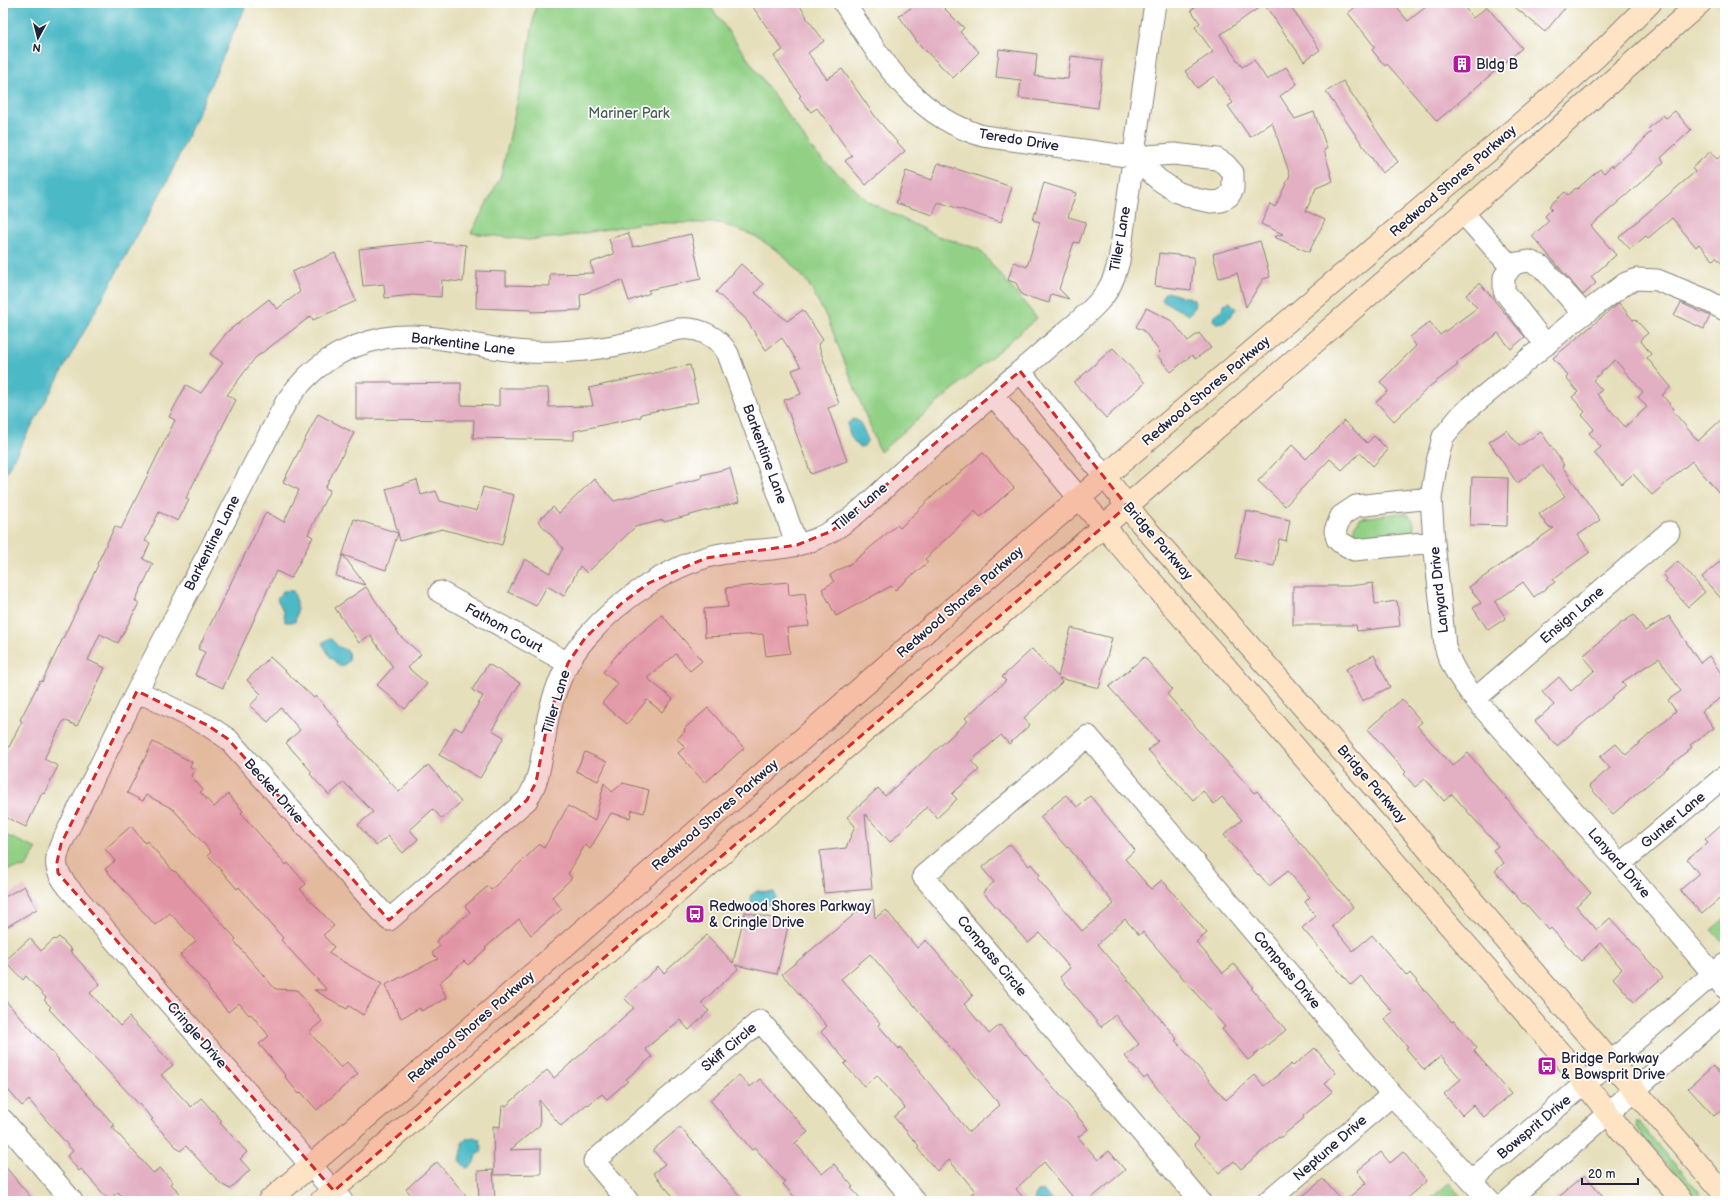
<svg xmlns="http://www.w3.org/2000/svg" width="1728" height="1204" viewBox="0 0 1728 1204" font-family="'Balsamiq Sans',sans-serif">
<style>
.green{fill:#92d085;stroke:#5a7960}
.water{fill:#4cb9c6;stroke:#376e80}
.building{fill:#e3b0c3;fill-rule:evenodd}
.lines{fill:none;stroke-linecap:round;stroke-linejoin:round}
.street-casing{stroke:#84807b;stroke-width:23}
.secondary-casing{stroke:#84807b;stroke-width:24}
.street{stroke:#fff;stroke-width:21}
.secondary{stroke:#fee4c5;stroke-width:22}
.marked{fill:#d62828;fill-opacity:0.2;stroke:#d62828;stroke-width:3;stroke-dasharray:8 5;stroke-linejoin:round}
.labels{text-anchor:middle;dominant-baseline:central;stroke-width:3.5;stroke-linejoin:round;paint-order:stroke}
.poi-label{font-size:14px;fill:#22223b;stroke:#fff;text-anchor:start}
.park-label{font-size:14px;fill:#495f55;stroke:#fff}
.street-label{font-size:14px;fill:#22223b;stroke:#fff}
</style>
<rect width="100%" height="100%" fill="#fff"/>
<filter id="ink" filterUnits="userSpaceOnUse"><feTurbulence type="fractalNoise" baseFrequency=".025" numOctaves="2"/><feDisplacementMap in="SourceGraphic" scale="8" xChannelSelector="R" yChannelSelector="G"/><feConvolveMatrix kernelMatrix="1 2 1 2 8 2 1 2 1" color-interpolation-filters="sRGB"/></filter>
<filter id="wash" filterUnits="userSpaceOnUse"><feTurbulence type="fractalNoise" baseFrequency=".012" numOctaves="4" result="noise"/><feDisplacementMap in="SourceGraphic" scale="16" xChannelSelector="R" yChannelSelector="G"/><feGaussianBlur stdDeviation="0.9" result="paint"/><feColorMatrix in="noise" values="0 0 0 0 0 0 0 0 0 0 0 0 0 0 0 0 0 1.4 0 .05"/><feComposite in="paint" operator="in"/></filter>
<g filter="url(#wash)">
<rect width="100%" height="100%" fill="#e6dfbb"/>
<path class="green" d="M536 3H708L815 153 869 202 935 235 979 249 1037 318 880 452 828 320 808 283 782 254 755 236 720 223H642L562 237 528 240 471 233 501 176 528 54Z
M1401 513C1413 514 1417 524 1412 534L1358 539 1354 534V527L1361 518Z
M3 834 37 849 26 867 3 870Z
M1725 918V938L1722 941 1711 930Z
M1635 1122H1639L1706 1201H1699L1636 1127Z
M1449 1183 1465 1201H1428Z"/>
<path class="water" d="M3 3H247L169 178 3 478Z
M1168 292 1183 297H1189L1194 300C1196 305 1193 311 1189 315L1162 301 1164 294Z
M1230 302 1236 309 1225 322 1216 323 1213 320 1214 316 1222 310 1223 304Z
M854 419 860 422 868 440 864 446 861 447C853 444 847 431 848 423Z
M283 591H293C298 601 298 611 295 622H285L284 612 277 599Z
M330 638 339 647 348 651 349 661 341 667 331 658 322 643Z
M757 891 774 892 776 896 774 904 770 906 762 903 755 904 751 902 750 896Z
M474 1137 480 1140 482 1151C480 1154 475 1156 475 1159 473 1165 472 1167 466 1168L460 1161 462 1151V1143L466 1139Z
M1043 1190 1052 1201H1036L1034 1200 1036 1193Z"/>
<g id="blocks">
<path class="building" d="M750 3H798L807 17H806L824 41 808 53 827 79 842 69 877 119 905 151 866 185 845 161 852 156 817 108 811 112 799 97 801 96 774 56 783 50Z
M918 3H939L964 28 960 32 979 52 953 78 918 43 899 16Z
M1201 3H1288L1320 50 1304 61 1264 4 1220 35 1242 67 1254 60 1267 80 1286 67 1297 84 1280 96 1295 119 1314 112 1327 148 1324 150 1333 181 1316 188 1306 211 1325 220 1309 252 1274 237 1283 234 1261 224 1270 204 1275 207 1290 175 1272 122 1250 137 1228 106 1233 103 1214 76 1197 88 1185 71 1213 52 1195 27 1200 23 1191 10Z
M1360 3H1393L1408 21 1431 3H1461L1473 18 1487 7 1522 48 1437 121 1387 64 1385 66 1372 50 1375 47 1348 13Z
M1510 3H1569L1545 32Z
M999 49 1037 54 1035 76 1068 79 1071 56 1103 60 1098 108 1019 98 1021 80 996 77Z
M1343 81 1398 162 1382 173 1326 92Z
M1675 111 1691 130 1661 158 1664 162 1591 226 1616 255 1591 277 1596 283 1583 295 1532 236 1549 221 1545 216 1552 209 1549 206 1565 192 1568 195 1576 188 1577 189 1600 169 1604 173 1612 165 1613 167 1645 139 1644 138 1651 132 1648 129 1663 115 1666 118Z
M1711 151 1717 159 1725 152V267L1716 257 1713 260 1699 244 1696 247 1672 218 1648 238 1646 236 1630 249 1619 237 1695 172 1692 168Z
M938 163 1012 187 1001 222 938 202 933 215 896 203 906 171 932 180Z
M1044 183 1076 193 1068 217 1086 222 1079 243 1074 242 1059 289 1069 299 1051 294 1049 303 1022 295 1016 283 1008 280 1014 262 1027 267 1040 222 1033 220Z
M628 233 633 247 691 234 701 279 648 290 650 293 629 301 622 280 580 295 581 310 531 312V310L476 308 477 271 506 272V285L550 286V274L594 273 590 263 614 254 609 239Z
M1260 241 1270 277 1263 279 1246 307 1237 273 1219 278 1213 254Z
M426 242 466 245 463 282 442 280 441 297 412 295 385 298 384 284 363 286 359 249Z
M335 253 356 301 313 320 311 316 255 358 227 395 236 400 186 498 189 500 178 521 159 512 145 541 150 543 143 559 153 564 135 601 139 603 118 643 100 634 88 660 105 668 77 726 64 720 44 759 58 766 44 794 42 793 26 827 3 816V759L22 721 20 720 40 681 42 682 98 565 97 564 115 526 121 529 175 420 169 417 186 385 201 393 223 363 210 354 228 331 269 299 277 309 300 292 292 272Z
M1159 253 1194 257 1191 290 1155 286Z
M741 264 763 284 755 293 787 321 803 310 823 340 818 344 839 404 828 408 847 461 811 474 784 400 801 394 792 370 801 367 782 338 766 350 745 318 716 292Z
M1480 283 1525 337 1511 349 1498 333 1456 363 1458 365 1430 386 1394 421 1376 402 1388 391 1380 382 1416 346 1410 337 1430 322 1440 335 1477 308 1466 295Z
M1619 303 1633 320 1635 319 1648 333 1640 340 1651 354 1647 358 1671 387 1662 395 1674 409 1672 410 1698 441 1725 416V500L1692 461 1652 495 1633 474 1622 484 1594 453 1601 447 1589 433 1594 429 1582 415 1585 412 1572 397 1578 392 1566 378 1568 376 1553 358ZM1615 360 1643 392 1638 397 1647 407 1625 427 1597 394 1602 390 1593 380Z
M1681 303 1710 316 1704 329 1674 315Z
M1146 308 1172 321 1188 341 1199 333 1211 348 1195 359 1192 355 1171 372 1157 355 1160 352 1143 330 1136 327Z
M1113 348 1145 383 1106 418 1074 383Z
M690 365 698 402 641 414V417L574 431V440L473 438 474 420 356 419V382H392L393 384 461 383V405L499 406V388H548L549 407 593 406 589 388Z
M318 414 354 433 325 488 330 490 308 534 313 537 291 578 276 571 223 688 195 675 205 652 198 649 266 512 284 522 299 490 283 482Z
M1344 421 1367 443 1374 436 1388 450 1373 466 1360 453 1342 470 1330 459 1285 506 1258 481 1292 445 1306 459Z
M1507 430 1519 446 1541 432 1564 465 1562 466 1600 520 1578 535 1590 552 1553 579 1555 582 1534 597 1523 582 1495 602 1506 618 1488 630 1473 608 1481 603 1469 587 1554 528 1548 527 1539 514 1565 496 1542 465 1517 483 1489 442Z
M983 453 1014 488 980 517 975 511 925 559 928 562 895 590 891 586 836 616 822 589 834 582 830 575 853 562 897 525 900 528 939 490Z
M730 468 739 502 664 522 663 520 635 527 587 573 580 566 564 596 547 586 536 606 508 592 525 559 550 573 563 548 538 521 553 507 559 513 594 479 614 501 702 478 701 475Z
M1472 477 1508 478 1507 526 1470 525Z
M417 480 421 495 436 491 440 501 477 511 483 487 514 495 502 545 442 529 400 541 386 489Z
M1246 511 1290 520 1286 541 1279 539 1274 566 1236 558Z
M354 519 398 533 386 570 343 555 365 585 336 576Z
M1725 557V603L1702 577Z
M1678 561 1705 592 1688 607 1665 581 1667 579 1663 574Z
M788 582 789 595 805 593 809 626 787 628 790 653 766 656 763 634 705 637 704 609 728 607 726 588Z
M1373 583 1375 604 1397 601 1400 626 1357 631 1356 625H1293V586H1349Z
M366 587 401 637 421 654 408 668 427 684 405 709 377 685 393 667 370 635 359 643 335 608Z
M662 615 702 661 690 671 676 654 647 678 673 699 662 712 647 700 627 724 602 703 618 684 603 672 620 651Z
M1634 615 1645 631 1669 616 1700 663 1709 656 1725 679V695L1702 711 1714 728 1690 745 1692 747 1613 814 1589 786 1610 768 1600 757 1616 744 1626 755 1676 711 1668 700 1681 691 1659 658 1622 682 1626 686 1557 746 1535 721 1554 705 1542 692 1559 677 1571 691 1595 670 1583 656 1620 624Z
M1071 628 1112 638 1099 688 1059 678 1062 682 1024 718 1030 725 1009 744 1001 735 971 761 979 770 952 794 957 799 937 818 927 807 890 842 865 814 872 889 824 893 820 851 846 848 855 826 847 817 878 788 885 796 968 721 965 718 1006 681 1002 677 1032 649 1058 677Z
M1374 655 1390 687 1362 701 1346 669Z
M270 657 314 698 316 696 339 722 338 724 399 792 428 765 461 802 442 819 433 809 410 830 418 839 403 853 388 836 376 846 358 825 373 812 344 782 329 795 310 774 312 772 286 743 300 730 281 708 268 722 250 706 261 694 247 680Z
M1144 657 1172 689 1167 694 1254 793 1257 791 1353 907 1332 926 1353 951 1372 935 1407 976 1410 973 1452 1022 1454 1021 1477 1048 1474 1051 1511 1094 1484 1117 1473 1105 1462 1115 1444 1094 1461 1079 1441 1056 1424 1070 1406 1048 1408 1047 1384 1019 1393 1012 1361 976 1351 985 1302 928 1316 916 1305 902 1310 897 1288 871 1269 886 1259 874 1258 875 1224 835 1242 820 1222 797 1214 804 1203 791 1193 800 1148 750 1158 741 1109 687Z
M488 664 520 683 492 730 504 737 480 778 439 755 455 727 462 731 483 696 472 690Z
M1402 699 1422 722 1417 726 1452 766 1468 753 1526 822 1591 893 1576 906 1597 930 1610 918 1663 977 1634 1002 1613 978 1622 969 1600 943 1581 961 1551 928 1549 930 1525 903 1523 904 1495 871 1504 863 1493 850 1498 846 1452 794 1444 801 1425 779 1415 787 1404 774 1406 772 1368 729Z
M708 708 744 748 705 783 678 753 685 747 677 739 685 731 684 729Z
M153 742 192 762 190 767 195 769 191 776 203 790 200 792 214 807 228 794 243 811 241 813 286 865 288 863 306 884 300 889 334 926 323 935 334 947 328 953 382 984 363 1015 349 1006 347 1009 314 990H327L281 940 283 938 239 887 237 889 208 855 211 852 173 809 146 795 143 801 127 793Z
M585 752 607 762 598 781 576 771Z
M604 783 612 792 623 783 649 790 644 813 632 810 630 818 611 813 590 849 585 845 568 874 572 878 552 897 562 909 531 935 519 919 485 948 486 949 468 965 464 961 439 983 447 998 421 1011 420 1008 401 1018 385 985 438 959 432 953 440 946 436 941 470 912 465 906 488 886 491 890 540 844 544 848 568 806 595 821Z
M1066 795 1077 807 1090 796 1135 850 1125 859 1151 889 1162 880 1207 933 1196 942 1223 973 1234 964 1253 987 1251 988 1286 1030 1248 1060 1222 1029 1225 1027 1143 932 1139 935 1125 919 1098 944 1177 1039 1175 1040 1226 1100 1255 1075 1264 1086 1291 1064 1293 1066 1315 1048 1336 1073 1325 1083 1333 1091 1303 1116 1304 1118 1280 1138 1279 1137 1241 1169 1234 1161 1219 1173 1194 1144 1199 1139 1147 1076 1144 1079 1125 1056 1139 1044 1115 1015 1101 1027 1060 977 1070 968 1040 933 1028 943 983 892 994 882 982 868 1010 844 1029 866 1031 864 1040 875 1037 878 1082 931 1114 904 1068 847 1067 848 1040 817Z
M1725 821V894L1702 914 1680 890 1699 874 1687 859 1708 842 1705 839Z
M131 826 145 843 147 841 174 872 175 871 236 939 234 941 275 989 297 990 322 1021 309 1032 341 1068 347 1062 358 1074 317 1110 301 1092 299 1094 285 1077 286 1076 259 1044 269 1036 251 1014 249 1015 239 1003 228 1012 208 988 209 987 180 955 196 941 170 913 155 925 105 869 115 861 105 849Z
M24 886 37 909 3 929V898Z
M873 899 875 918 886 910 917 948 926 940 973 996 964 1004 989 1034 1000 1025 1025 1055 1026 1054 1088 1129 1078 1137 1098 1160 1109 1151 1125 1170 1088 1201H1076L1044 1162 1016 1189 1026 1201H963L975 1191 949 1160 937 1171 917 1148 919 1146 894 1117 905 1108 877 1075 864 1086 844 1064 847 1062 821 1032 827 1026 782 974ZM870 954 1000 1105 969 1132 920 1072 921 1071 900 1047 899 1049 878 1025 880 1023 841 979Z
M745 912 789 922 777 974 735 965 738 969 701 1003 709 1011 689 1030 680 1020 645 1049 652 1057 626 1079 628 1081 607 1099 602 1094 588 1105 587 1104 561 1126 539 1100 540 1125 510 1150 541 1149V1174L494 1175 493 1126 500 1127 502 1106H506L547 1070 554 1078 634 1008 624 998 658 967 664 973 707 935 733 963Z
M59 937 72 950 70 951 100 984 90 993 120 1026 129 1017 173 1065 161 1075 191 1107 201 1098 222 1121 220 1123 247 1152 240 1159 250 1170 230 1189 221 1184 186 1146 180 1151 151 1120 153 1119 49 1009 51 1007 44 1000 46 998 26 976 23 980 5 961 30 938 41 951 54 939 55 940Z
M3 998 59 1060 58 1061 115 1126 112 1127 153 1173 160 1168 173 1182 171 1184 180 1193 171 1201H126L118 1192 109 1200 81 1169 79 1171 67 1156 73 1151 29 1100 22 1106 3 1084Z
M1713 1066 1725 1080V1106L1714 1116 1688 1088Z
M739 1075 750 1087 760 1079 808 1132 795 1143 822 1174 834 1164 853 1187 851 1188 863 1201H798L783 1184 785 1182 755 1148 752 1150 710 1100Z
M680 1127 714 1166 744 1201H677L653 1173 665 1164 653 1150Z
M1381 1152 1390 1163 1403 1152 1427 1181 1403 1201H1345L1366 1183 1357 1171Z
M437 1162 471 1201H417L406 1189Z
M3 1164 34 1201H3Z
M493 1170 495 1201H479L478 1171Z
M1585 1175 1607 1201H1554Z
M1323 1179 1342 1201H1297Z"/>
</g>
</g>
<g filter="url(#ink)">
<use href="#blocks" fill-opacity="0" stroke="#84807b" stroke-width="1"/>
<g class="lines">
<g class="street-casing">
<path id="street" d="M844 3C883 60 912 115 983 136L1133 157 1174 154 1217 159 1225 164 1233 173V189L1229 196 1221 201 1211 202 1196 199 1177 192 1159 180 1133 157
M1463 213 1511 267
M1725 310 1704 299 1657 280 1637 279 1626 283 1573 322 1462 414 1443 437 1436 466 1431 498 1434 542 1445 646C1450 666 1463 683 1475 699L1620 864 1725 988
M1546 345 1504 291V277L1511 267 1517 263 1529 261 1541 266 1584 314
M1020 371 1105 477
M993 395 1080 499
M1431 498 1356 506 1341 516 1335 531 1337 539 1340 542 1354 550 1434 542
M440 592 568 663
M137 691 207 725 228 739 389 920 527 800C530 794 534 788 536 781 543 761 544 739 548 718 554 690 567 659 586 638 619 599 675 561 726 553 756 549 790 551 818 538 853 523 882 489 911 464 957 426 1002 387 1047 348 1064 333 1087 316 1101 299 1111 288 1115 275 1119 261L1155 3
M1475 699 1669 532
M1620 864 1725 776
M3 1120 72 1201
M1472 1180 1725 964
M342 1201 68 887C56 872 53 863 61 844L137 691 286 402C311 366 341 347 384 338 426 330 474 347 516 351 539 354 563 352 585 350 603 348 621 345 639 340 652 337 666 331 680 329 699 327 719 337 728 354L797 545
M628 1201 594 1161 760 1021 915 1201
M1200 1201 923 876 1088 736 1392 1095 1490 1201
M1268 1201 1392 1095
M1508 1201 1725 1011"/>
</g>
<g class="secondary-casing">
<path id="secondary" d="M1105 477 1140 522 1409 827 1725 1195
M1080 499 1573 1068 1621 1130 1683 1201
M269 1201 496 1006 1064 511 1539 108 1597 56 1650 3
M321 1201 468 1072 1127 506 1463 213 1700 3"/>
</g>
<use href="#street" class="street"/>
<use href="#secondary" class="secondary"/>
</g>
</g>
<path class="marked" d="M1020 371 1127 506 334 1191 58 873 57 862 61 844 137 691 207 725 228 739 389 920 527 800 536 782 549 716 568 663 585 638 622 603 649 583 706 558 797 545 832 531Z"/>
<defs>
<g id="building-square" transform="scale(1)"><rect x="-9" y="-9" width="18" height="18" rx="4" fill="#b5179e" stroke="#fff"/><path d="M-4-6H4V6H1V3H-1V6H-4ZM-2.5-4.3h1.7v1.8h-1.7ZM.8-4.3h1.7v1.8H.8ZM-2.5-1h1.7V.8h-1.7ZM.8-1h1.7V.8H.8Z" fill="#fff"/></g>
<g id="bus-square" transform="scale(1)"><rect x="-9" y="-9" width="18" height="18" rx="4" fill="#b5179e" stroke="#fff"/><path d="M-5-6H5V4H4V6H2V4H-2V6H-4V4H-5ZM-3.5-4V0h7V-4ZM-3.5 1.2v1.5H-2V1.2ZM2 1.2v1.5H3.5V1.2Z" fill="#fff"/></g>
</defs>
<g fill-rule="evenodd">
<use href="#building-square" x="1462" y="64"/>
<use href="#bus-square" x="695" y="914"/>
<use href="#bus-square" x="1547" y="1066"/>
</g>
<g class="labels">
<g class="poi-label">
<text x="1476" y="64">Bldg B</text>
<text x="709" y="906">Redwood Shores Parkway<tspan x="709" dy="16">&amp; Cringle Drive</tspan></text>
<text x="1561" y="1058">Bridge Parkway<tspan x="1561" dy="16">&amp; Bowsprit Drive</tspan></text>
</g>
<g class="park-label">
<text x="629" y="113">Mariner Park</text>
</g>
<g class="street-label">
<text transform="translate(1019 140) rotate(9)">Teredo Drive</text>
<text transform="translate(1453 181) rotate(-41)">Redwood Shores Parkway</text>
<text transform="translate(1120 239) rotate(-80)">Tiller Lane</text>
<text transform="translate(463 344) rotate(7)">Barkentine Lane</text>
<text transform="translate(1206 391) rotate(-40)">Redwood Shores Parkway</text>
<text transform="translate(765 454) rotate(70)">Barkentine Lane</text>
<text transform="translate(860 507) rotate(-40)">Tiller Lane</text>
<text transform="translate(1158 541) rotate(49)">Bridge Parkway</text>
<text transform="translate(212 543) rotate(-63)">Barkentine Lane</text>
<text transform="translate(1439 590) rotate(-96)">Lanyard Drive</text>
<text transform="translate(960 602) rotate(-41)">Redwood Shores Parkway</text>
<text transform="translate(1572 615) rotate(-41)">Ensign Lane</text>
<text transform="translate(504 628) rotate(29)">Fathom Court</text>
<text transform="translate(556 702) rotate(-73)">Tiller Lane</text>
<text transform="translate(1372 784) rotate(49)">Bridge Parkway</text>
<text transform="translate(274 791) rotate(48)">Becket Drive</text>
<text transform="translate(715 815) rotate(-41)">Redwood Shores Parkway</text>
<text transform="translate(1673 820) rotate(-40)">Gunter Lane</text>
<text transform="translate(1619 863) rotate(49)">Lanyard Drive</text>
<text transform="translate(992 956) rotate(50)">Compass Circle</text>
<text transform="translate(1287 970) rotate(50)">Compass Drive</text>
<text transform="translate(471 1027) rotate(-41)">Redwood Shores Parkway</text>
<text transform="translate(197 1035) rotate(49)">Cringle Drive</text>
<text transform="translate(729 1047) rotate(-40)">Skiff Circle</text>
<text transform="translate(1534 1127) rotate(-40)">Bowsprit Drive</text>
<text transform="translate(1330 1148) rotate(-41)">Neptune Drive</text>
</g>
</g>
<rect width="1728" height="1204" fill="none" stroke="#fff" stroke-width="16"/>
<g transform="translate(38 38) rotate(187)" stroke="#ffffff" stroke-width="3" paint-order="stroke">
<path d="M0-3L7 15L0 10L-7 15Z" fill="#22223b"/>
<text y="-6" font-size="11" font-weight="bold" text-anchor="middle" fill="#22223b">N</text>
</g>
<path d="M1582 1178v6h56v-6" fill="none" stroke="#22223b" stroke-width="2"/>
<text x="1588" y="1178" font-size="12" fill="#22223b" stroke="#ffffff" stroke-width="3" paint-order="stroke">20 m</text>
</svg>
